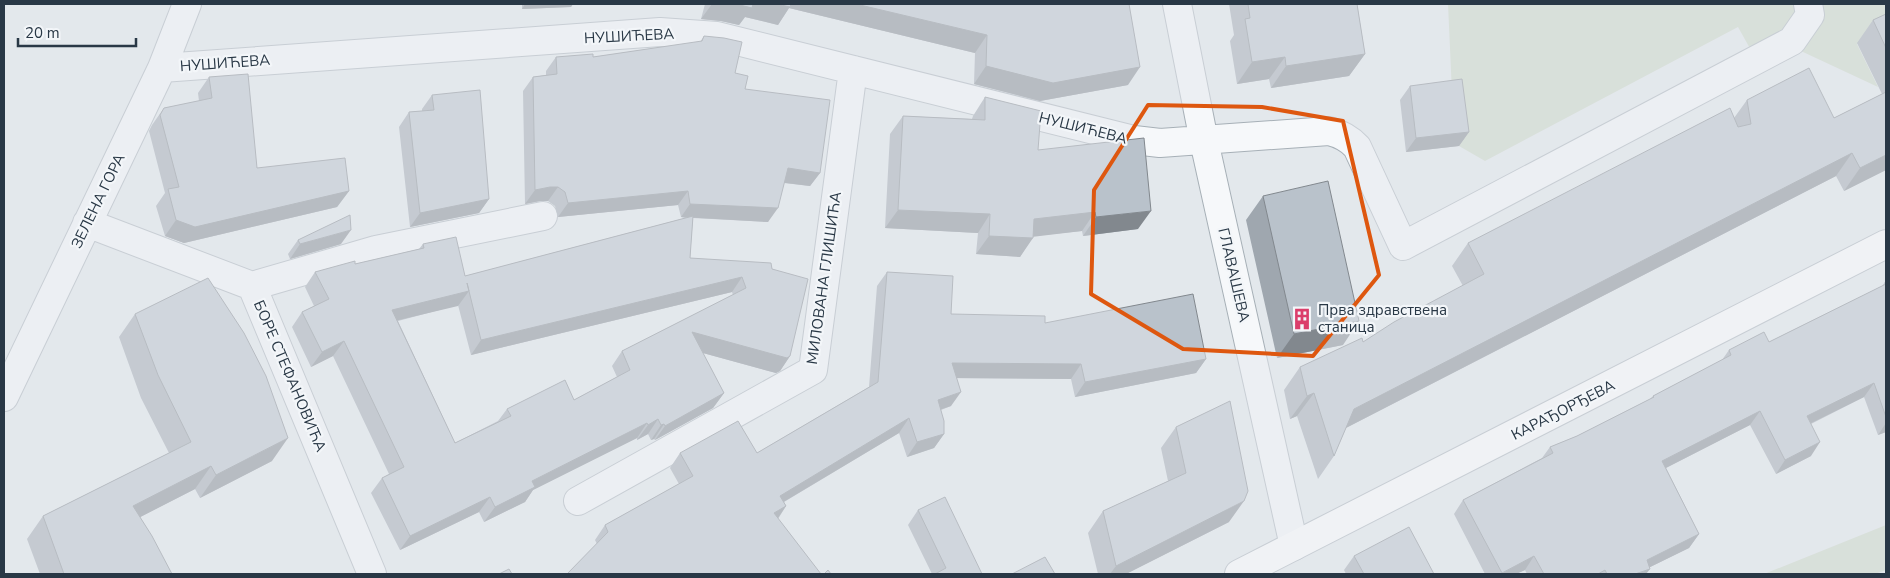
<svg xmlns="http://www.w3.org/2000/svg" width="1890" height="578" viewBox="0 0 1890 578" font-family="'Nunito Sans',sans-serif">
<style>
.green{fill:#cbd7c3}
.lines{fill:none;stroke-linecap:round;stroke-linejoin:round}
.street-casing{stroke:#a7b0b7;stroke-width:30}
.secondary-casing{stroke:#a7b0b7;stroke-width:30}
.street{stroke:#f6f8fa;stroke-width:28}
.secondary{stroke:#fff;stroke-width:28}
.wall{fill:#9fa7af;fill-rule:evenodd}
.shaded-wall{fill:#82888e}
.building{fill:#b9c2cb;stroke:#82888e;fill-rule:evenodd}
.marked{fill:none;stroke:#de570f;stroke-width:4;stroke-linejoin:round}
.labels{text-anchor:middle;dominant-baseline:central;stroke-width:4.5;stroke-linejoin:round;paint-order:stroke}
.street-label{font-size:15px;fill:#293846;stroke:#f3f6f9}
.poi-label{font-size:15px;fill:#293846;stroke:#f3f6f9;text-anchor:start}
</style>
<rect width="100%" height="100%" fill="#e3e8ec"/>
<path class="green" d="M1448 4H1886V28L1857 44 1878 87 1803 52 1792 41 1752 52 1738 27 1485 161 1459 146 1452 93Z
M1886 525V570L1875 574H1764Z"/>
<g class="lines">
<g class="street-casing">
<path id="street" d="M1177 4 1204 141 1294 546
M162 68 660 32 717 36 1134 140 1160 143 1329 131C1341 134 1349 138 1357 147L1403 246 1792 41 1810 15 1808 4
M87 223 252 286 372 574
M252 286 376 250 543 216
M4 397 162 68 187 4
M578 501 813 370 853 70"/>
</g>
<g class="secondary-casing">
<path id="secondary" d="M1239 574 1886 244"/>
</g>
<use href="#street" class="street"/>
<use href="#secondary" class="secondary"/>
</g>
<path class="wall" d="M522 4H573L571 7 522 9Z
M705 4H1129L1128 85 1040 101 974 84 975 53 789 8 778 25 745 17 739 25 721 21 701 19Z
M1229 4H1357L1365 54 1349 76 1271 88 1269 79 1237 84 1230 41 1234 35Z
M1886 14V170L1844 191 1836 176 1346 428 1334 456 1318 479 1297 416 1290 419 1284 390 1300 367 1363 342 1463 286 1452 266 1468 243 1734 118 1747 100 1834 118 1882 94 1857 43 1873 20Z
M704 36 735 73 745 89 820 173 810 186 784 183 768 222 693 218 690 258 772 269 790 356 780 371 776 373 703 353 724 393 713 408 655 440 654 439 651 440 648 434 637 440V438L533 490 525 502 484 522 479 512 400 550 371 493 382 478 389 474 333 356 311 367 292 327 302 312 314 306 305 287 315 272 355 264 419 249 423 244 465 276 685 218 681 217 678 205 558 217 555 206 548 201H540L525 204 523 91 533 77 546 75V71L556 57H593L700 42ZM732 292 733 295 622 351 612 366 617 377 574 400 507 409 498 421 455 443 398 321 458 305 471 355Z
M209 77 257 168 349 191 337 207 184 243 165 236 156 206 165 193 149 131 152 125 164 108 199 101 198 93Z
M1410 86 1469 132 1459 146 1406 152 1400 100Z
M432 95 489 199 479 213 410 227 399 127 409 112 422 111V109Z
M985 97 1038 150 1138 229 1083 236 1082 231 1033 236 1020 257 976 254 978 233 885 228 890 134 903 116 972 119 973 116Z
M1263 196 1343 345 1277 358 1246 220Z
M298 240 341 244 290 259 288 254Z
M887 272 951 314 1045 323 1206 359 1196 373 1075 397 1071 379 957 378 951 406 941 410 944 434 934 448 907 457 899 433 784 502 786 506 778 519 597 544 595 540 605 525 679 484 670 468 680 453H757L869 387 877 286Z
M1885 282H1886V432L1878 435 1864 397 1811 424V456L1776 474 1750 425 1666 468 1699 534 1689 548 1650 567 1646 574H1527L1525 570 1516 574H1485L1454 514 1463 500 1542 458 1550 447 1577 436 1650 399 1653 396 1722 360 1729 350 1769 342 1882 286Z
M135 314 272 461 200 498 195 489 140 517 172 574H40L27 539 43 516 169 453 141 398 119 337Z
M1176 427 1229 522 1126 574H1098L1088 533 1103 511 1168 481 1161 448Z
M918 510 982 574H932L908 525Z
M1354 556 1434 574H1346L1344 570Z"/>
<path class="shaded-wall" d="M525 4H573L571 7 522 9Z
M712 4H856L987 35 975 53 789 8 778 25 745 17 739 25 721 21 701 19Z
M1365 54 1349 76 1271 88 1286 66Z
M1285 57 1269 79 1237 84 1252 62Z
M986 66 1140 67 1128 85 1040 101 974 84Z
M1469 132 1459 146 1406 152 1416 138Z
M1852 153 1836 176 1338 432 1354 409Z
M1886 155V170L1844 191 1860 168Z
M788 168 820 173 810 186 778 182Z
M550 187H558L548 201H540L525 204 535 190Z
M349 191 337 207 184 243 165 236 176 220Z
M688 191 678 205 558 217 568 203Z
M489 199 479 213 410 227 420 213Z
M690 204 778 208 768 222 681 217Z
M898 210 990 214 978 233 885 228Z
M1151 211 1138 229 1083 236 1096 217Z
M1095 212 1082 231 1023 238H1033L1020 257 976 254 989 236 1034 219Z
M351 230 341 244 290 259 300 244Z
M742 277 732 292 471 355 481 340Z
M469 291 458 306 382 324 392 310Z
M1359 321 1343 345 1277 358 1294 334Z
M692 332 790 356 780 371 776 373 681 347Z
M344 341 333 356 311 367 322 352Z
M1206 359 1196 373 1075 397 1085 382Z
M952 363 1081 364 1071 379 942 378Z
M1874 383 1864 397 1797 430 1807 416Z
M961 392 951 406 927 414 938 400Z
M724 393 713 408 655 440 665 426Z
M1314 393 1297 416 1290 419 1307 396Z
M1760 411 1750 425 1652 475 1662 461Z
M909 418 899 433 770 510 780 496Z
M658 419 648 434 637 440 648 425Z
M647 423 637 438 533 490 525 502 484 522 495 507 532 481Z
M1886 423V432L1878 435Z
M664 424 654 439 651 440 661 425Z
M944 434 934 448 907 457 917 442Z
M288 438 272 461 200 498 216 475Z
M1820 442 1811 456 1776 474 1785 460Z
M211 466 195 489 117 529 133 506Z
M490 497 479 512 400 550 410 536Z
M1244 501 1229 522 1126 574H1110L1116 566Z
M786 506 776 521 774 513Z
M1699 534 1689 548 1638 573 1650 569 1646 574H1635L1647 560Z
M1534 556 1525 570 1516 574H1501Z"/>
<path class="building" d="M736 4H753L752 8Z
M777 4H791L790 7Z
M856 4H1129L1140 67 1053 83 986 66 987 35Z
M1248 4H1357L1365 54 1286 66 1285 57 1252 62 1245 19 1250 18Z
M1886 14V48L1873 20Z
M704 36 724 38 742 42 735 73 748 76 745 89 830 100 820 173 788 168 778 208 690 204 688 191 568 203 565 192 558 187H550L535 190 533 77 557 74 556 57 593 54V57L702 41Z
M1809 68 1834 118 1886 92V155L1860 168 1852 153 1354 409 1334 456 1314 393 1307 396 1300 367 1362 338 1363 342 1394 322 1484 274 1468 243 1730 108 1738 127 1751 124 1747 100Z
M248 74 257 168 345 158 349 191 195 227 176 220 168 189 179 187 160 115 164 108 212 98 209 77Z
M1462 79 1469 132 1416 138 1410 86Z
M480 90 489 199 420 213 409 112 434 110 432 95Z
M985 97 1041 111 1038 150 1144 138 1151 211 1096 217 1095 212 1034 219 1033 238 989 236 990 214 898 210 903 116 985 120Z
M1328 181 1359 321 1294 334 1263 196Z
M350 215 351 230 300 244 298 240Z
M693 216 690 258 771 263 772 269 808 279 790 356 787 358 692 332 724 393 665 426 664 424 661 425 658 419 648 425 647 423 532 481 535 487 495 507 490 497 410 536 382 478 404 467 344 341 322 352 302 312 329 299 315 272 355 261V264L424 248 423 244 456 237 465 276ZM742 277 746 288 622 351 630 370 574 400 565 380 507 409 511 416 455 443 392 310 469 291 467 283 481 340Z
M887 272 953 276 951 314 1045 316V323L1193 294 1206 359 1085 382 1081 364 952 363 961 392 938 400 944 421V434L917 442 909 418 780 496 786 506 774 513 821 574H567L608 532 605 525 693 476 680 453 738 421 757 453 878 382Z
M208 278 244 333 266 376 288 438 216 475 211 466 133 506 152 536 172 574H64L43 516 191 442 158 375 135 314Z
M1885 282H1886V417L1874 383 1807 416 1820 442 1785 460 1760 411 1662 461 1699 534 1647 560 1650 569 1635 574H1607L1605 570 1598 574H1544L1534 556 1502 573 1463 500 1553 453 1550 447 1577 436 1654 397 1653 396 1731 355 1729 350 1764 332 1769 342 1886 284Z
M1230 401 1248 491 1244 501 1116 566 1103 511 1186 473 1176 427Z
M945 497 982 574H935L946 568 918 510Z
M1409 527 1434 574H1364L1354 556Z
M1045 557 1055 574H1012Z
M509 569 512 574H499Z
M828 570 831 574H824Z"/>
<path d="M0 0H1890V578H0ZM1148 105 1262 107 1343 121 1379 275 1313 356 1183 349 1091 294 1094 190Z" fill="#e3e8ec" fill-opacity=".55" fill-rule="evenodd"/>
<path class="marked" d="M1148 105 1262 107 1343 121 1379 275 1313 356 1183 349 1091 294 1094 190Z"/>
<defs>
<g id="building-bare" transform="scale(1.725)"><path d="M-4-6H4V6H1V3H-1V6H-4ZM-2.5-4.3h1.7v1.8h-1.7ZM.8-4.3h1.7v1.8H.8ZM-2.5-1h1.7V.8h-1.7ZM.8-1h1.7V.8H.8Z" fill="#db3e6b" stroke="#f3f6f9" stroke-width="2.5" paint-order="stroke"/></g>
</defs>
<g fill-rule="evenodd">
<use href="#building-bare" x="1302" y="319"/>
</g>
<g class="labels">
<g class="street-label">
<text transform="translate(629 36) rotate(-3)">НУШИЋЕВА</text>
<text transform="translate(225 63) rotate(-4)">НУШИЋЕВА</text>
<text transform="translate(1083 128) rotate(14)">НУШИЋЕВА</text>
<text transform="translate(98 201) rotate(-64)">ЗЕЛЕНА ГОРА</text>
<text transform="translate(1234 275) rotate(77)">ГЛАВАШЕВА</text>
<text transform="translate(824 278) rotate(-82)">МИЛОВАНА ГЛИШИЋА</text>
<text transform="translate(290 376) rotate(67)">БОРЕ СТЕФАНОВИЋА</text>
<text transform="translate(1563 410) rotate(-27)">КАРАЂОРЂЕВА</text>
</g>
<g class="poi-label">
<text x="1318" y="310">Прва здравствена<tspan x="1318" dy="17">станица</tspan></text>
</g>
</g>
<rect width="1890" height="578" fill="none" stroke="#293846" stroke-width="10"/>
<path d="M18 38v8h118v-8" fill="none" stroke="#293846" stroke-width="2.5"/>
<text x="25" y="38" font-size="15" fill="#293846" stroke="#f3f6f9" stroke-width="4" paint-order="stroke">20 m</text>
</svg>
